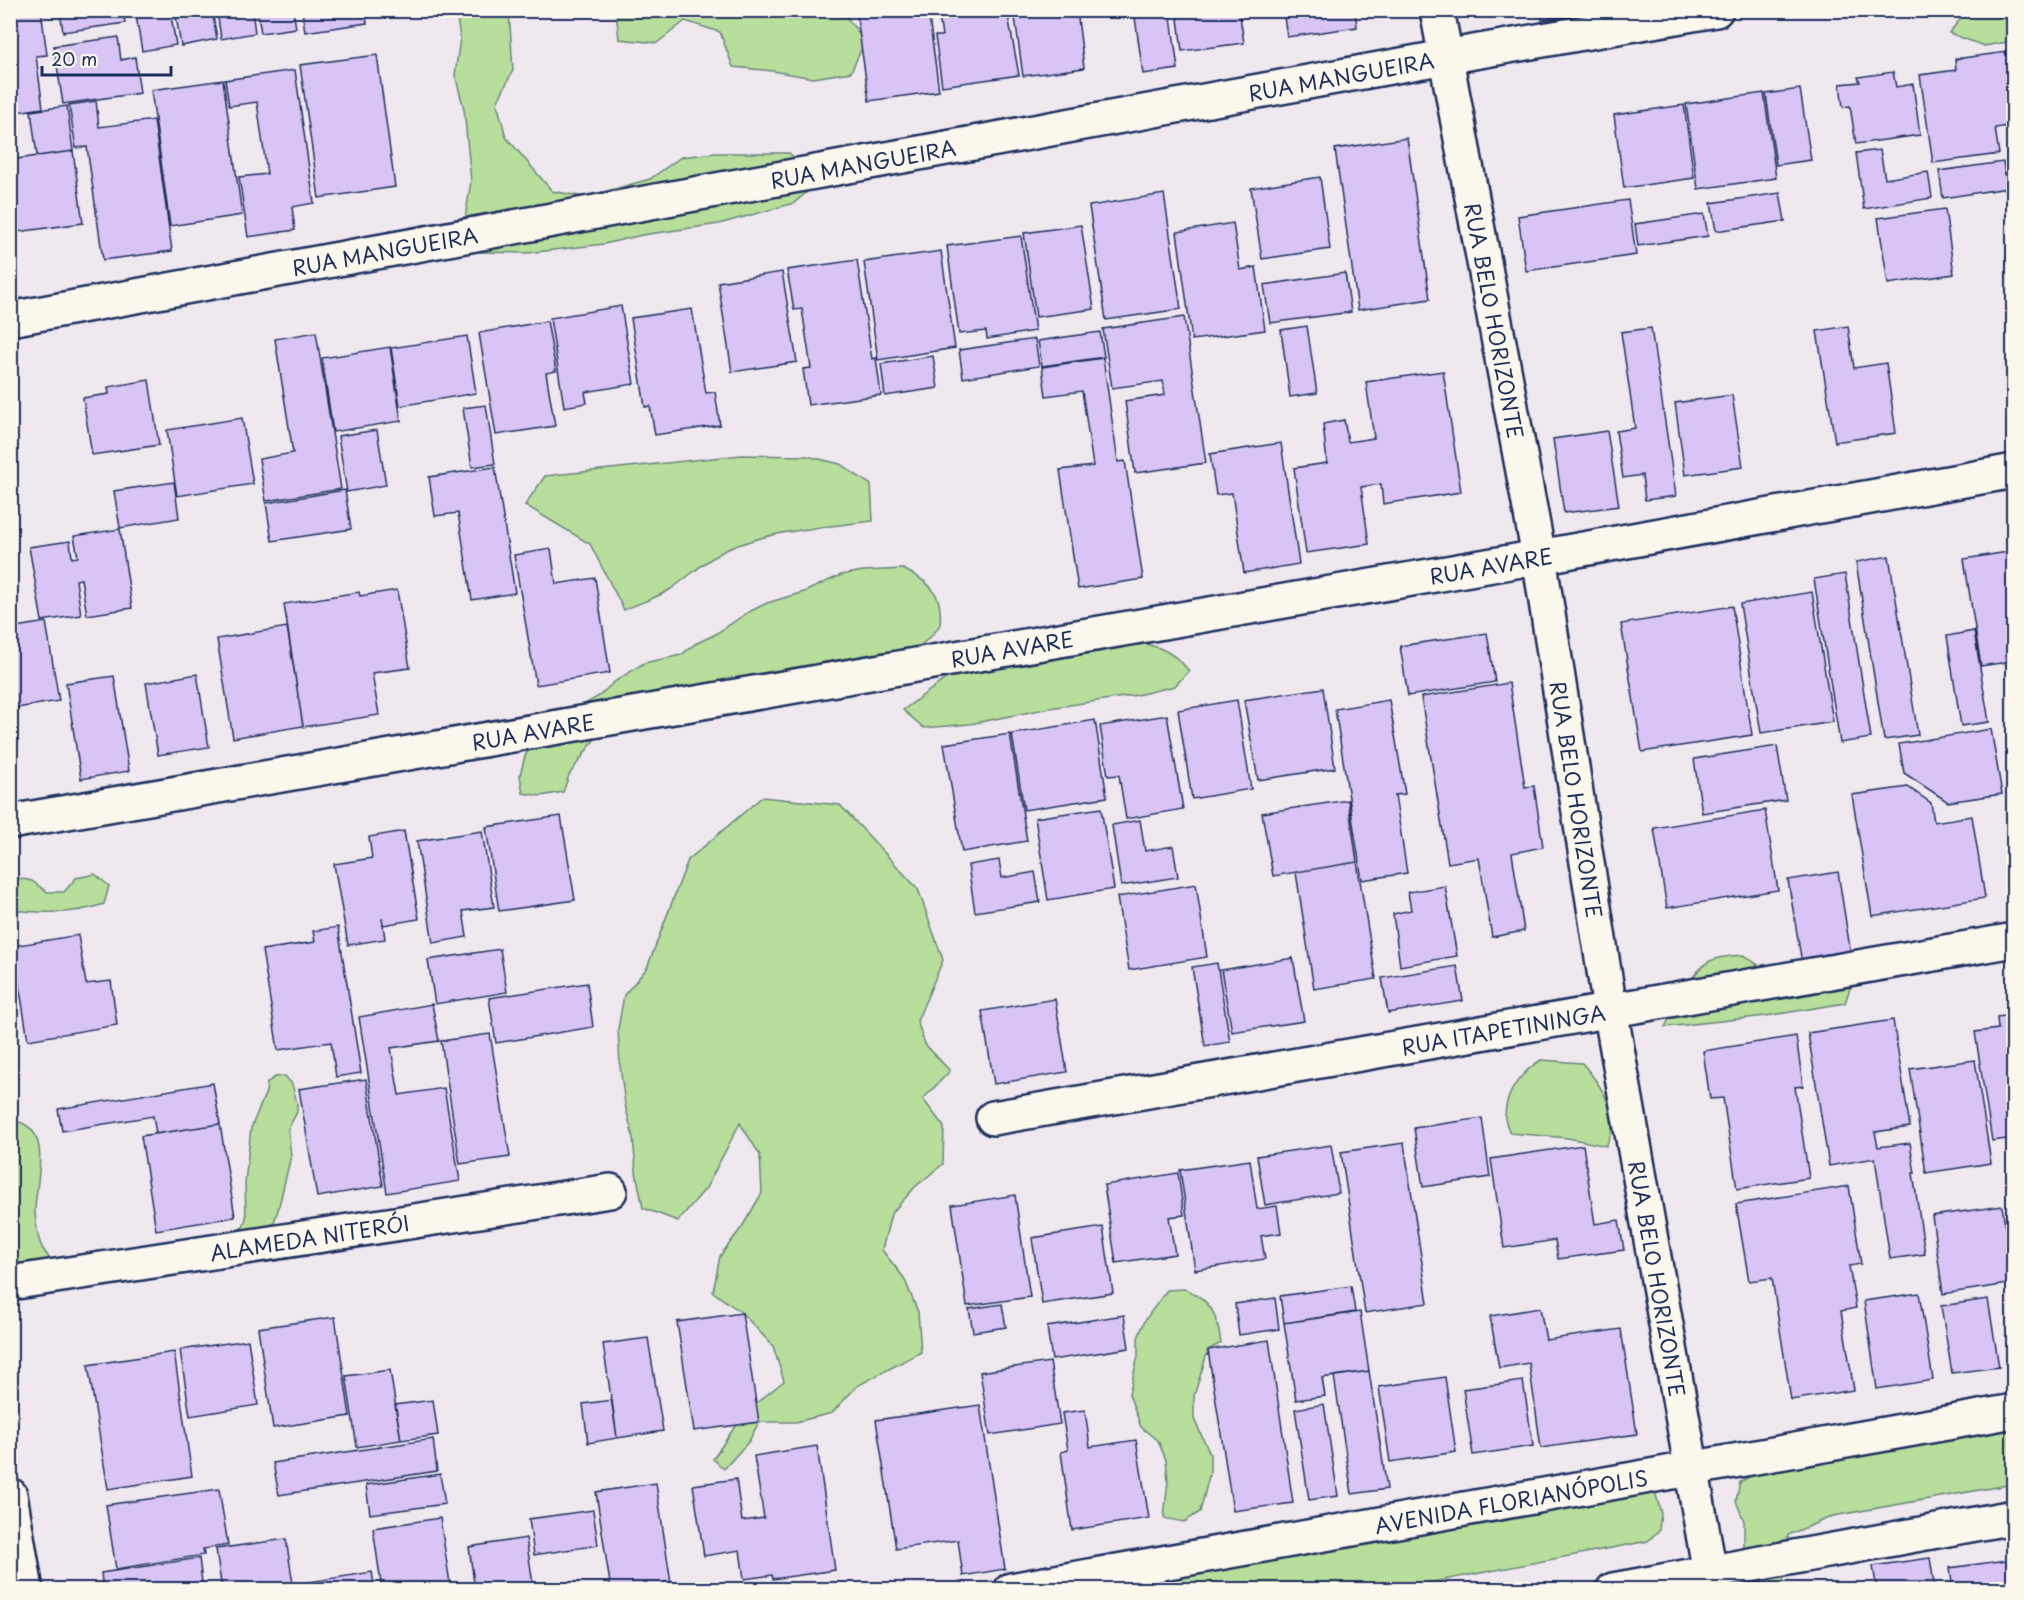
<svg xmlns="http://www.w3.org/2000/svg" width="2024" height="1600" viewBox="0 0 2024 1600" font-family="'Playpen Sans',sans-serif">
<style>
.green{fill:#b7de9a;stroke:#69867c;stroke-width:1.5}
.building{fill:#d8c5f6;stroke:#1b2f5e;stroke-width:1.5}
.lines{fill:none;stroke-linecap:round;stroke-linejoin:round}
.minor-casing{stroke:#1b2f5e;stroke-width:38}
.minor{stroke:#fbf7ec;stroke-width:33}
.labels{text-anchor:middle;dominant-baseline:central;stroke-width:6;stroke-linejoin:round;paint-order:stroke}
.street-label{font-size:21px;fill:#1b2f5e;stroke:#fbf7ec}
</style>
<rect width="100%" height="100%" fill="#f0e8ef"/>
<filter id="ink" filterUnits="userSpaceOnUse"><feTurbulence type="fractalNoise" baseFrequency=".0167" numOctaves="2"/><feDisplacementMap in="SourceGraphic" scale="12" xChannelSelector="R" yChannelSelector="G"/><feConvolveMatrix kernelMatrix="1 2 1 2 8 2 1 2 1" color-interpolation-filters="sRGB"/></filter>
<g filter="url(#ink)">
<path class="green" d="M456 11H509L513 70 497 103 506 137 552 191 585 197 650 179 681 157 716 153H789L821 180 794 203 719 224 642 235 604 244 528 253 477 252 465 219 471 181 464 109 455 75 460 38Z
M616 11H822L844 14 865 41 851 72 813 78 773 71 733 67 720 32 685 21 657 43 619 39Z
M1967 11H2013V41L1984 46 1949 33Z
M741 455 807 456 840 464 871 485 873 521C825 527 772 530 728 549 706 559 690 576 671 589 657 598 639 603 624 610L590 544 525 505 545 476Z
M903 569C921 578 938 587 940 609 940 613 941 620 940 624 935 635 922 644 913 651L604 726 569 775 563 792 541 796 523 793 520 775 525 756 535 739 564 716 599 696 614 682 644 663 681 655 695 644 714 635 747 613 767 603 804 592 841 575 863 571Z
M1121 641C1150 643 1170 647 1189 671L1175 686 1137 695 1050 708 970 724 924 728 903 710 948 677 965 670Z
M762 797 840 805 918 889 943 960 917 1021 925 1044 950 1071 923 1099 944 1127 943 1164 915 1187 891 1214 882 1250 904 1278 918 1312 921 1352 857 1386 832 1413 796 1422H759L749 1441 724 1469 713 1459 732 1431 755 1404 784 1381 773 1346 742 1313 713 1292 720 1256 742 1227 762 1193 760 1155 740 1123 706 1188 678 1221 643 1208 636 1172 633 1137 625 1104 620 1066 618 1029 624 995 647 968 688 860Z
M95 874 109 886 104 904C73 915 43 913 11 910V879L13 877 32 881 47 892H64L76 878Z
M1743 955 1772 974 1851 985 1845 1003 1766 1016 1665 1027C1674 1009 1692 970 1710 961 1720 956 1732 956 1743 955Z
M1541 1060 1582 1063C1596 1079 1615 1104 1612 1128 1612 1134 1608 1140 1606 1146L1568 1138 1510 1133C1508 1128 1504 1120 1505 1115 1506 1091 1522 1072 1541 1060Z
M285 1076 292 1084 297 1103V1112L288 1129 291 1156 278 1210 272 1228 235 1232 243 1227 246 1218 245 1183 251 1128 266 1092 267 1083 275 1077Z
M10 1120C15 1121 21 1122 24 1124 52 1138 34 1189 35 1213 36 1224 37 1239 43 1249 47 1255 50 1259 53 1265L10 1279Z
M1185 1289C1212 1300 1217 1315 1221 1343L1208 1350 1194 1396V1419L1210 1454V1472L1200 1512 1184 1522 1164 1518 1168 1480 1166 1460 1158 1441 1141 1427 1129 1394 1138 1356V1338L1145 1320 1167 1290Z
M2013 1427V1484L1833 1516 1788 1535 1786 1571 1781 1589 1732 1590 1744 1562V1521L1736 1501 1740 1482 1756 1473Z
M1641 1486 1656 1495 1661 1513 1659 1530 1648 1541 1396 1589 1101 1590Z"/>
<path class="building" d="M10 10H41L47 55 36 56 43 108 10 113Z
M60 10H123L125 23 63 32Z
M135 10H170L176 45 142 51Z
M175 10H212L217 39 181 46Z
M217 10H252L255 33 221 39Z
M257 10H293L296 28 261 33Z
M302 10H365L367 23 305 32Z
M856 10H928L939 91 869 101Z
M938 10H1007L1019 75 942 86 935 36H942Z
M1014 10H1077L1084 68 1023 76Z
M1134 10H1170L1178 69 1143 74Z
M1177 10H1239L1244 43 1182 51Z
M1283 10H1355L1357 27 1287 37Z
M1541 10H1616L1542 20Z
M118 37 121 60 135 57 140 93 63 104 54 46Z
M2007 52 2014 101V125L1995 128 1999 154 1933 163 1920 75 1956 70 1955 59Z
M377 55 395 187 319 198 300 65Z
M295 70 314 203 292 207 295 230 248 237 239 177 267 174 257 102 229 106 225 80Z
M1893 72 1896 87 1913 84 1920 135 1856 144 1850 106 1843 107 1840 84 1860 82 1858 77Z
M223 80 242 215 170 226 151 90Z
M1800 89 1811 160 1776 165 1766 94Z
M1764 93 1776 178 1698 189 1686 104Z
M96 101 99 127 154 120 172 251 103 260 87 147 76 148 69 105Z
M1684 105 1694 178 1624 188 1614 115Z
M67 106 73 151 37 156 31 111Z
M1407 138 1430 299 1358 310 1335 149Z
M1880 150 1885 179 1928 172 1932 198 1864 209 1856 153Z
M73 151 83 223 10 233V160Z
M2003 162 2007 188 1943 198 1939 171Z
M1320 177 1330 249 1262 259 1251 188Z
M1780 193 1785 221 1716 231 1711 203Z
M1164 194 1181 309 1106 320 1089 206Z
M1628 200 1636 255 1526 271 1518 216Z
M1945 209 1954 274 1888 284 1878 218Z
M1704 214 1708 236 1638 246 1635 224Z
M1233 223 1240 270 1256 267 1265 330 1192 340 1177 232Z
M1081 225 1094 309 1036 317 1024 233Z
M1021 236 1035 331 987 339 986 331 959 334 947 246Z
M941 251 955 348 878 360 864 262Z
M857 260 872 359 876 358 881 395 808 405 803 369 811 368 802 309 794 310 787 270Z
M782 272 797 362 732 372 718 282Z
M1345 273 1351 312 1270 323 1264 285Z
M621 306 634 384 585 392 587 403 564 407 550 318Z
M692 309 706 393 715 392 720 425 655 435 650 406 645 407 631 318Z
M1184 317 1206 463 1135 473 1125 401 1165 395 1163 381 1112 388 1103 329Z
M547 321 556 371 546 373 555 426 496 435 479 333Z
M1307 326 1317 393 1290 397 1281 330Z
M1848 326 1854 368 1886 363 1896 433 1835 442 1817 331Z
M1651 328 1676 496 1645 500 1642 475 1623 478 1616 431 1635 428 1621 332Z
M316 332 341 489 266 501 259 459 293 453 275 339Z
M1100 332 1104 357 1042 366 1038 341Z
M467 336 476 393 400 406 391 348Z
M1035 339 1039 366 963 378 959 350Z
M390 347 401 421 333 432 322 358Z
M933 356 938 388 885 396 881 364Z
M1103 358 1118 462 1125 461 1143 579 1078 589 1060 470 1093 466 1082 391 1046 396 1042 367Z
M1443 371 1461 492 1383 504 1381 484 1361 487 1369 544 1306 553 1294 468 1327 463 1323 424 1344 420 1348 442 1374 438 1366 382Z
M149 380 159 445 92 455 83 398 109 394 108 387Z
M1732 395 1743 467 1685 475 1675 403Z
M486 405 495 464 472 467 463 408Z
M242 418 253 484 177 496 167 430Z
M377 430 386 485 347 492 338 436Z
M1607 431 1619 506 1564 513 1553 439Z
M1281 443 1299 564 1244 573 1232 493 1216 495 1210 454Z
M495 467 515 593 472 600 458 513 435 516 429 477Z
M174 482 179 518 120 528 114 491Z
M345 490 351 529 272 541 266 503Z
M120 529 132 608 87 615 81 579 76 580 81 615 42 621 29 547 70 541 72 558 78 557 74 536Z
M551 549 556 584 595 578 610 673 536 685 514 555Z
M2014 551V661L1981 666 1964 559Z
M1889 556 1918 735 1884 740 1856 562Z
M1845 574 1871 738 1840 743 1814 579Z
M397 590 410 668 372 673 379 715 303 727 284 604 359 592 360 596Z
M1812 592 1833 722 1761 733 1740 604Z
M1732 606 1752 735 1642 752 1621 624Z
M46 622 59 701 10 709V628Z
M287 627 303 726 233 738 217 639Z
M1974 631 1989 722 1961 726 1947 636Z
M1487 633 1495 682 1408 696 1400 646Z
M197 674 209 747 158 755 146 683Z
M114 676 129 771 81 779 66 683Z
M1509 683 1525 787 1534 786 1543 847 1512 853 1524 931 1492 937 1479 858 1448 863 1421 697Z
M1323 688 1335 768 1258 780 1244 700Z
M1237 700 1251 789 1192 799 1178 710Z
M1389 700 1405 794 1395 795 1407 873 1362 880 1335 709Z
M1167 715 1183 809 1126 819 1119 775 1108 776 1100 726Z
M1095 720 1107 797 1024 810 1012 734Z
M1991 729 2002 794 1948 802 1904 773 1899 744Z
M1010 734 1027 841 962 852 944 744Z
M1777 746 1786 800 1702 813 1694 759Z
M1908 787 1931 803 1934 822 1972 816 1985 898 1872 916 1852 795Z
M2014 790V819L2009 791Z
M1348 800 1357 862 1273 876 1262 813Z
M1101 808 1114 889 1048 900 1035 818Z
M1765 810 1778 890 1667 908 1654 828Z
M561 816 575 900 499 911 486 827Z
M1140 820 1145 851 1173 846 1178 877 1121 886 1112 825Z
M404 831 419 919 383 925 382 918 385 939 348 945 334 864 372 858 369 837Z
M482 831 494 907 463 911 467 937 433 943 417 841Z
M999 860 1002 878 1035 872 1040 902 975 912 968 865Z
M1357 862 1376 979 1314 989 1296 872Z
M1838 872 1851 955 1802 963 1788 880Z
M1196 884 1207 957 1129 970 1117 897Z
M1445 886 1457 956 1400 966 1393 914 1411 910 1408 892Z
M338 927 361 1073 336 1077 331 1042 278 1050 262 950 315 942 313 931Z
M78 935 86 984 111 981 117 1025 28 1040 13 946Z
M500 949 507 992 435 1004 428 960Z
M1293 958 1304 1021 1232 1032 1221 970Z
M1217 963 1230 1042 1205 1046 1192 967Z
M1457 966 1463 1001 1388 1013 1382 978Z
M587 983 593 1027 496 1043 489 998Z
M1055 999 1067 1072 994 1084 982 1011Z
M432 1004 439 1041 391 1048 399 1095 444 1088 460 1181 387 1193 359 1017Z
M2014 1015V1138L1992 1141 1975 1032 1998 1029 1997 1017Z
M1893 1020 1910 1127 1875 1132 1878 1147 1910 1143 1915 1173H1913L1925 1254 1890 1259 1875 1158 1829 1166 1808 1033Z
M490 1034 510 1157 460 1164 441 1041Z
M1796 1036 1803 1086 1795 1087 1809 1178 1737 1189 1723 1098 1710 1099 1703 1051Z
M1975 1060 1991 1163 1926 1173 1910 1069Z
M366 1079 383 1186 317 1197 299 1089Z
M213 1083 220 1124 156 1134 153 1116 62 1131 58 1109Z
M1482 1118 1490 1177 1423 1187 1414 1128Z
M220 1124 235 1217 156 1230 141 1136Z
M1404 1143 1428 1303 1365 1313 1341 1152Z
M1331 1145 1339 1193 1265 1205 1257 1156Z
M1583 1145 1595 1224 1619 1220 1624 1250 1558 1259 1555 1240 1504 1248 1491 1159Z
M2014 1159V1185L2010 1160Z
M1250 1160 1257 1209 1277 1206 1281 1233 1261 1236 1265 1259 1195 1270 1180 1170Z
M1178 1173 1184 1215 1169 1217 1175 1254 1116 1263 1104 1185Z
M1849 1186 1861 1264 1849 1266 1856 1308 1841 1311 1854 1390 1791 1400 1772 1278 1749 1281 1736 1204Z
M1015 1195 1030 1297 967 1306 952 1205Z
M2002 1206 2014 1283 1943 1294 1932 1216Z
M1103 1227 1113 1293 1042 1304 1032 1238Z
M1351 1286 1355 1312 1284 1323 1280 1296Z
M1919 1293 1933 1380 1877 1389 1864 1301Z
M1275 1298 1279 1329 1239 1335 1235 1304Z
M1988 1299 1999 1367 1952 1373 1941 1306Z
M1002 1304 1006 1327 973 1332 969 1309Z
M1540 1308 1546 1340 1621 1329 1637 1434 1541 1448 1529 1363 1499 1368 1490 1316Z
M1360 1312 1369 1371 1322 1378 1325 1396 1296 1400 1284 1323Z
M742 1313 759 1422 694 1431 677 1322Z
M1124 1315 1129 1348 1052 1360 1047 1327Z
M335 1317 350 1416 273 1428 258 1328Z
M648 1338 663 1431 617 1438 603 1344Z
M248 1340 258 1405 190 1416 180 1350Z
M1269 1340 1293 1503 1233 1511 1208 1350Z
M174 1352 192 1476 108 1489 88 1365Z
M1050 1362 1060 1424 990 1435 980 1372Z
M390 1370 401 1440 357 1447 346 1376Z
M1369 1371 1387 1489 1352 1494 1334 1376Z
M1445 1377 1456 1452 1390 1462 1379 1387Z
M1523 1381 1533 1446 1473 1455 1463 1389Z
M433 1400 438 1435 401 1440 395 1405Z
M612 1400 617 1438 588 1443 583 1404Z
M1324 1404 1338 1496 1309 1500 1295 1409Z
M980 1405 1005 1569 963 1576 958 1540 896 1549 876 1420Z
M1085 1410 1090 1447 1136 1440 1149 1518 1072 1530 1061 1452 1068 1450 1062 1413Z
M433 1439 437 1471 279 1495 273 1463Z
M817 1446 835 1570 773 1579 772 1575 744 1579 740 1550 704 1556 693 1485 736 1479 742 1521 764 1518 754 1456Z
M440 1474 445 1504 370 1514 366 1485Z
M656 1483 672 1590H611L596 1492Z
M219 1489 228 1545 203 1549 204 1555 116 1569 106 1505Z
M593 1510 598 1545 534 1555 529 1519Z
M440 1518 451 1590H382L373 1528Z
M526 1538 534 1590H475L469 1547Z
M286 1539 294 1590H222L216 1549Z
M199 1558 203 1590H103L101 1573Z
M1930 1558 1935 1590H1877L1873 1566Z
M2014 1559V1590H1953L1950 1568Z
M372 1572 375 1590H304L303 1583Z"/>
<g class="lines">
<g class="minor-casing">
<g id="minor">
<path id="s1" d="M1437 10 1539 557 1610 1009 1713 1590"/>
<path id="s2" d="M10 319 1445 57 1716 10"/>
<path id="s3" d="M10 822 1539 557 2014 471"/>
<path id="s4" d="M993 1118 2014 940"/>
<path id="s5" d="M10 1283 610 1191"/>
<path d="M10 1495 26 1590"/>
<path id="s6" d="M1011 1590 2014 1411"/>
<path d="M1613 1590 2014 1517"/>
</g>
</g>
<use href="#minor" class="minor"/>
</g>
</g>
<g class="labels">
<g class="street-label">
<text stroke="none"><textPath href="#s2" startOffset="1353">RUA MANGUEIRA</textPath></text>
<text stroke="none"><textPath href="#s2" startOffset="867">RUA MANGUEIRA</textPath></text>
<text stroke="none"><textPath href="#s2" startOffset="381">RUA MANGUEIRA</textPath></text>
<text stroke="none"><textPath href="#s1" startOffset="316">RUA BELO HORIZONTE</textPath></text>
<text stroke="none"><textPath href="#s3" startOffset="1503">RUA AVARE</textPath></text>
<text stroke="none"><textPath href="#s3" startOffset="1017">RUA AVARE</textPath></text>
<text stroke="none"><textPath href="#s3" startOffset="531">RUA AVARE</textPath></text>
<text stroke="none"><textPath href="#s1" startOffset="802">RUA BELO HORIZONTE</textPath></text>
<text stroke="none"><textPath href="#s4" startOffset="518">RUA ITAPETININGA</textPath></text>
<text stroke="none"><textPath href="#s5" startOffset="303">ALAMEDA NITERÓI</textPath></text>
<text stroke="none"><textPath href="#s1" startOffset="1288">RUA BELO HORIZONTE</textPath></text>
<text stroke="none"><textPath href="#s6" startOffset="508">AVENIDA FLORIANÓPOLIS</textPath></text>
</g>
</g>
<rect width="2024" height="1600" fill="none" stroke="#fbf7ec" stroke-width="36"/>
<rect x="18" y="18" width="1988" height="1564" fill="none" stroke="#1b2f5e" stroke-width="2" filter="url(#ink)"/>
<path d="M42 66v9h129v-9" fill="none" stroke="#1b2f5e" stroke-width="3"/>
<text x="51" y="66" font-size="18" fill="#1b2f5e" stroke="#fbf7ec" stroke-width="4.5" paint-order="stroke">20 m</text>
</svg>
